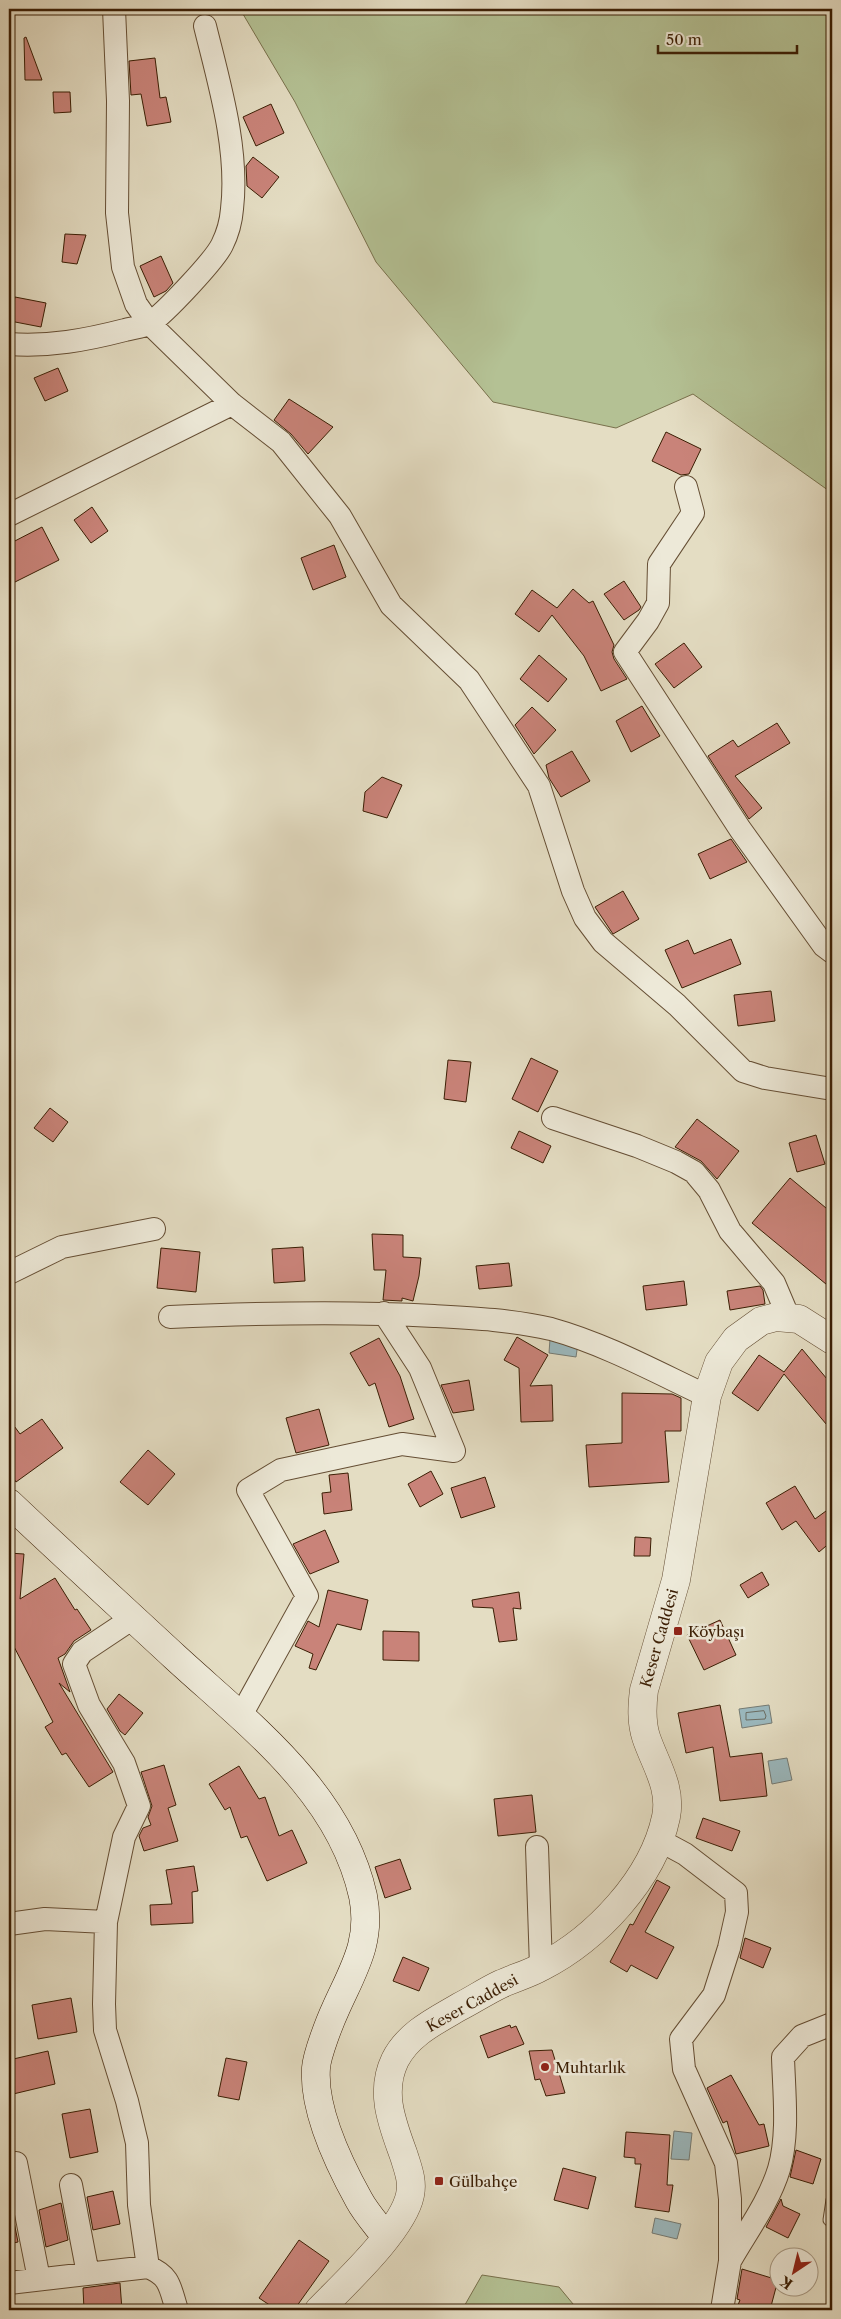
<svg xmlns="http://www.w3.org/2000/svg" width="841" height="2319" viewBox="0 0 841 2319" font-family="'Libre Caslon Text',serif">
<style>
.green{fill:#b4c194;stroke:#78704c}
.water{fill:#9bb9bf;stroke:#757b74}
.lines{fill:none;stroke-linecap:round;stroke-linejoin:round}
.shore{stroke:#6b6c62;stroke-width:1}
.building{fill:#c98379;stroke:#3b1e04}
.service-casing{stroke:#654e34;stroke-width:13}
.minor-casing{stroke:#654e34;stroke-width:24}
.tertiary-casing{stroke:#654e34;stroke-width:29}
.secondary-casing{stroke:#3b1e04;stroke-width:29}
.service{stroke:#ede9d8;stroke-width:11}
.minor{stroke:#ede9d8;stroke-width:22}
.tertiary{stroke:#ede9d8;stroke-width:28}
.secondary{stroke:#ede9d8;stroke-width:28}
.poi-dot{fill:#8f2418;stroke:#ede9d8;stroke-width:2}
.labels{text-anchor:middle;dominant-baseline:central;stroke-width:5;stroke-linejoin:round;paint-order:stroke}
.poi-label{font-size:15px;fill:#3b1e04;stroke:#ede9d8;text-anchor:start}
.street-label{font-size:15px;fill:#3b1e04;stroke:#ede9d8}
</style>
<rect width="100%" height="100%" fill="#e4ddc3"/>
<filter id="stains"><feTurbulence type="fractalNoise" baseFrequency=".004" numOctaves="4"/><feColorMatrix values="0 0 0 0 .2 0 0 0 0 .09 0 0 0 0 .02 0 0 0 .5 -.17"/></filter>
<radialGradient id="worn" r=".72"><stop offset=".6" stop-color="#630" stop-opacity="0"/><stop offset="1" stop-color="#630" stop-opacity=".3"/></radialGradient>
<path class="green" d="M240 9H832V493L693 394 616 428 493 402 376 262 295 102Z
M482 2275 559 2287 578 2310H462Z"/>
<path class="water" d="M550 1339 578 1343 576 1357 549 1353Z
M769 1705 772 1723 742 1728 739 1709Z
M787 1758 792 1780 772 1784 768 1761Z
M674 2131 692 2133 689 2160 671 2159Z
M655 2218 681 2224 677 2239 652 2233Z"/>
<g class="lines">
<path class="shore" d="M764 1711 766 1716 765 1719 746 1720V1713Z"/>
</g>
<path class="building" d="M26 37 42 80H25L24 38Z
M155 58 160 98 166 97 171 122 147 126 141 94 131 95 129 61Z
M53 92H70L71 112 54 113Z
M271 104 284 133 256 146 243 117Z
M253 157 279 177 262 198 247 186 246 166Z
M65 234 86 235 77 264 62 262Z
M161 256 173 283 166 291 154 297 140 266Z
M15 297 46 303 41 327 10 321Z
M58 368 68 391 45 401 34 378Z
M289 399 333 427 308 454 291 434 274 420Z
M666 432 701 449 689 474 681 475 652 461Z
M92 507 108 531 91 543 74 520Z
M42 527 59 560 9 585V544Z
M334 545 346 577 313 590 301 558Z
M624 581 641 607 639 610 624 620 604 594Z
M573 589 589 603 593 601 614 645 612 652 614 659 627 679 601 691 584 656 552 615 539 632 515 614 532 590 557 608Z
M684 643 702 667 674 688 655 664Z
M539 655 567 679 548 702 520 679Z
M642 706 660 736 631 752 616 721Z
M532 707 556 730 534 754 515 725Z
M777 723 790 743 735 776 762 808 749 819 708 756 733 740 738 747Z
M572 751 590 781 561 797 549 778 546 765Z
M382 777 402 785 387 818 363 811 365 792Z
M731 839 747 862 710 879 698 854Z
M623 891 639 919 613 934 595 907Z
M731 939 741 964 682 988 665 950 688 940 694 954Z
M771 991 775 1021 738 1026 734 995Z
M531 1058 558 1071 538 1112 512 1099Z
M448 1060 471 1062 466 1102 444 1099Z
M50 1108 68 1122 53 1142 34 1128Z
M697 1119 739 1151 717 1179 701 1161 675 1147Z
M519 1131 551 1146 543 1163 511 1148Z
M816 1135 825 1164 797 1172 789 1143Z
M790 1178 832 1213V1289L752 1223Z
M372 1234 403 1235V1257L421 1258 419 1276 413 1301 402 1298V1301L383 1300 386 1270H374Z
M303 1247 305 1281 274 1283 272 1249Z
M161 1248 200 1252 196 1292 157 1288Z
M509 1263 512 1286 479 1289 476 1266Z
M684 1281 687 1305 646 1310 643 1286Z
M760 1286 763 1290 765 1304 730 1310 727 1291Z
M517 1337 548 1355 530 1386 552 1385 553 1421 521 1422 519 1368 504 1360Z
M379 1338 400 1376 414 1419 389 1427 375 1383 369 1386 350 1353Z
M802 1349 832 1385V1431L784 1374 758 1411 732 1393 759 1355 784 1372Z
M469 1380 474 1410 453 1413 441 1385Z
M622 1393 672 1394 681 1398V1431H665L669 1482 589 1487 586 1445 622 1443Z
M319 1409 329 1445 296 1453 286 1418Z
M9 1419 20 1434 42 1419 63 1448 16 1482 9 1471Z
M148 1450 175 1474 148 1505 120 1482Z
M431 1471 443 1494 420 1507 408 1484Z
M348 1473 352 1510 324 1514 322 1493 331 1492 329 1475Z
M485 1477 495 1507 461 1518 451 1488Z
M795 1486 815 1519 826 1511 832 1519V1541L819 1552 796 1521 782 1530 766 1503Z
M325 1530 339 1562 310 1574 293 1544Z
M635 1537 651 1538 650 1556H634Z
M9 1553 24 1554 20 1599 55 1578 75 1610 77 1609 91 1630 74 1641 65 1654 58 1658 70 1692 59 1683 113 1772 89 1787 66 1753 62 1755 45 1727 53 1722 9 1637V1606L11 1605H9Z
M762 1572 769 1585 748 1598 740 1585Z
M328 1590 368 1600 361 1630 337 1624 316 1670 309 1668 313 1654 295 1646 308 1621 319 1627Z
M519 1592 521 1609 513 1608 517 1640 499 1642 493 1608 473 1607 472 1600Z
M720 1620 736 1655 704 1670 687 1635Z
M383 1631 419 1632V1661L383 1660Z
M119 1694 143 1713 125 1735 120 1731 107 1709Z
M720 1705 730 1757 762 1753 767 1796 720 1801 713 1747 686 1753 678 1713Z
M164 1765 176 1805 168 1808 178 1841 144 1851 139 1836 143 1828 151 1825 148 1817 152 1806 141 1772Z
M239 1766 259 1799 265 1797 279 1836 292 1830 307 1863 267 1881 247 1836 241 1838 230 1807 225 1810 209 1784Z
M532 1795 536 1832 498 1836 494 1799Z
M703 1818 740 1831 732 1851 696 1838Z
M400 1859 411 1889 385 1898 375 1867Z
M194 1866 198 1891 192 1892 193 1923 151 1925 150 1905 172 1904 166 1870Z
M657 1880 670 1887 645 1932 674 1947 657 1979 631 1965 627 1972 610 1962 630 1924 633 1925Z
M745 1938 771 1948 763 1968 740 1958Z
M403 1957 429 1968 419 1991 393 1981Z
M71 1998 77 2032 38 2039 32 2005Z
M510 2025 511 2028 516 2026 524 2044 488 2058 480 2036Z
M552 2050 565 2093 546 2096 540 2079 535 2080 529 2051Z
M48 2051 55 2084 9 2095V2060Z
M226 2058 247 2062 239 2100 218 2096Z
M731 2075 759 2125 764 2124 769 2146 736 2154 727 2121 723 2123 707 2088Z
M90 2109 98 2152 70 2158 62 2114Z
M626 2132 670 2135 667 2185H673L669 2212 635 2207 641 2164H635V2158L624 2157Z
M796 2150 821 2159 813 2184 790 2177Z
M563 2168 596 2177 588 2209 554 2200Z
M113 2191 120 2224 93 2230 87 2197Z
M781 2199 783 2206 800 2214 788 2238 766 2227Z
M61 2203 68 2240 46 2247 39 2210Z
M13 2217 18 2242 9 2244V2218Z
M299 2240 329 2261 294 2310H277L259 2298Z
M742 2269 778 2280 770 2310H736L740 2300 737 2299Z
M120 2283 122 2310H84L83 2288Z"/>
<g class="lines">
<g class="service-casing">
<path id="service" d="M829 2220 832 2200"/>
</g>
<g class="minor-casing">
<path id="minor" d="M114 9 118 101 117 213 123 267 136 304 150 324 232 404 281 442 340 516 391 605 469 680 539 786 573 891 585 918 603 942 677 1005 743 1071 765 1078 832 1089
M9 344C49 347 86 340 125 330 132 328 144 327 150 323 165 313 214 261 222 245 228 233 231 222 232 209 239 149 219 83 205 26
M686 487 693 513 659 564 658 603 648 621 625 652 740 829 824 946 832 952
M9 515 232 404
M553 1118 637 1146 676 1162 694 1172 709 1190 730 1231 774 1283 788 1316
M9 1273 62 1247 154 1229
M170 1317C258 1313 346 1311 434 1316 472 1318 513 1320 551 1329 605 1344 656 1372 707 1396
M133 1618 82 1652 74 1664 89 1705 124 1763 139 1806 124 1837 106 1922 104 2004 105 2030 127 2101 137 2143 139 2205 148 2267
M240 1717 307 1596 248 1490 281 1470 402 1444 454 1451 420 1368 384 1313
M659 1840 685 1854 736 1893 737 1912 729 1948 714 1995 681 2039 684 2069 726 2163 730 2199V2261L722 2310
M537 1847 541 1967
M9 1924 45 1919 106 1922
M16 2163 39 2279
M71 2185 88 2274
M730 2261C747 2231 769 2202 779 2169 789 2134 784 2093 783 2057L802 2036 832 2024
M9 2283 148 2267C171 2276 170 2289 177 2310"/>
</g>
<g class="tertiary-casing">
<path id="tertiary" d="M319 2310C344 2284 403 2230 410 2195 413 2181 408 2169 404 2156 393 2125 379 2093 395 2060 408 2034 435 2021 459 2007 473 2000 486 1991 501 1984 514 1978 529 1974 541 1967 596 1939 653 1879 666 1817 672 1787 655 1764 646 1737 641 1721 642 1706 644 1690L676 1580 707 1396 719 1362 736 1339 761 1321 776 1317 799 1319 832 1340"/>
</g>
<g class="secondary-casing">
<path id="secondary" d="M9 1503C64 1555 120 1606 175 1657 249 1725 340 1792 363 1896 372 1941 354 1968 336 2008 330 2021 317 2054 316 2068 313 2109 339 2164 359 2200 366 2213 377 2225 386 2237"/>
</g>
<use href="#service" class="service"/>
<use href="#minor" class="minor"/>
<use href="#tertiary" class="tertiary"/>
<use href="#secondary" class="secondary"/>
</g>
<g class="poi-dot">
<rect x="673" y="1626" width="10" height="10" rx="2.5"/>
<circle cx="545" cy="2067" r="5"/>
<rect x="434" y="2176" width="10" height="10" rx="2.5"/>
</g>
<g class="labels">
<g class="poi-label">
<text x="688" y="1631">Köybaşı</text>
<text x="555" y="2067">Muhtarlık</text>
<text x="449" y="2181">Gülbahçe</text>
</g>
<g class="street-label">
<text transform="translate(659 1638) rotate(-74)">Keser Caddesi</text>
<text transform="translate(472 2003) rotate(-29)">Keser Caddesi</text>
</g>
</g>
<rect width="841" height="2319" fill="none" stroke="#e4ddc3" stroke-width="30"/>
<rect x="10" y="10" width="821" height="2299" fill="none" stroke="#3b1e04" stroke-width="2.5"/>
<rect x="15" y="15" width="811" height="2289" fill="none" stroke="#3b1e04"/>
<g transform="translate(794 2272) rotate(215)"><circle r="24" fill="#ede9d8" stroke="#a69883"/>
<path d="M0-4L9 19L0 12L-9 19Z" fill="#8f2418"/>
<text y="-8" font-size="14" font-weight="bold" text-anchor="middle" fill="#3b1e04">K</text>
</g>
<path d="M658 45v8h139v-8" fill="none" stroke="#3b1e04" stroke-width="2.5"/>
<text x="666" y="45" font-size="15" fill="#3b1e04" stroke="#ede9d8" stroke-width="4" paint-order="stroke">50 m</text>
<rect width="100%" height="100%" filter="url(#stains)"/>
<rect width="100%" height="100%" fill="url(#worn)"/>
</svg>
